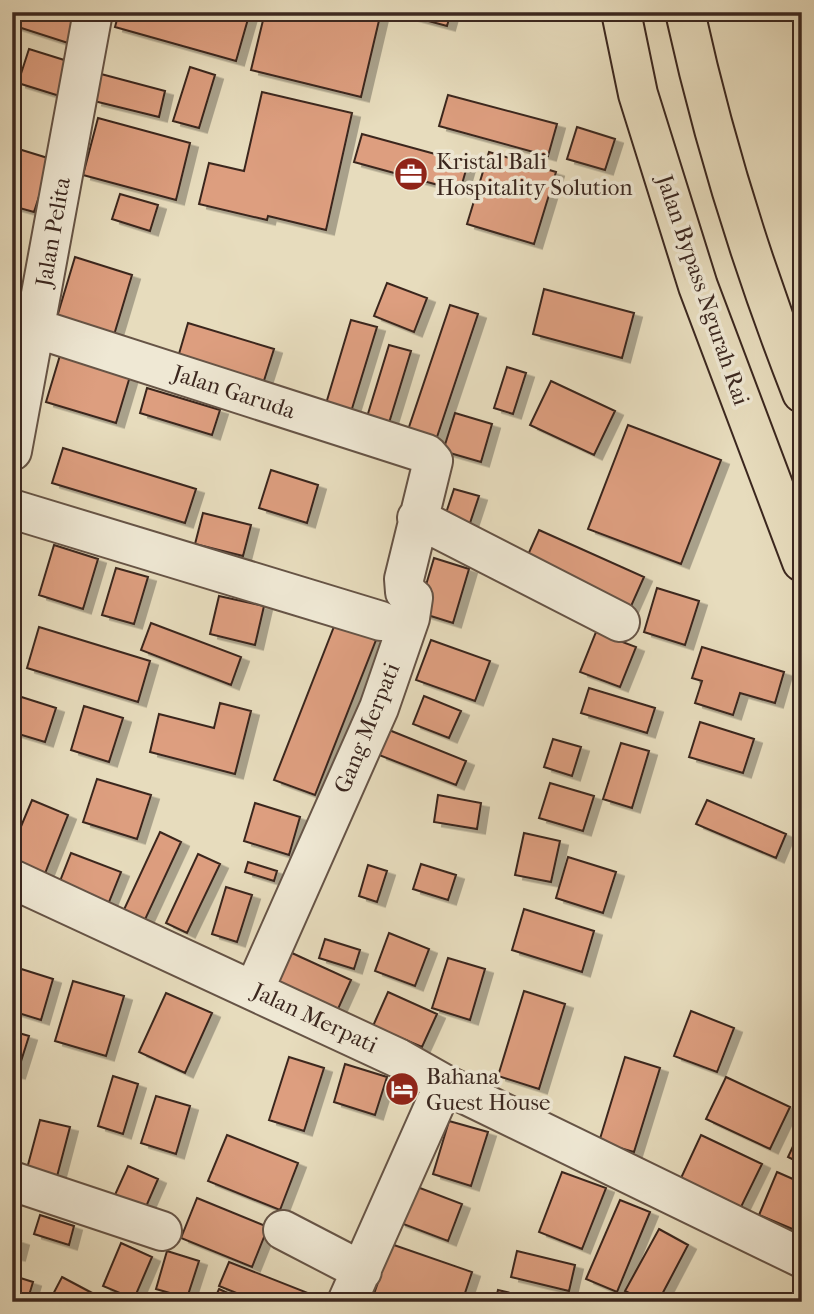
<svg xmlns="http://www.w3.org/2000/svg" width="814" height="1314" viewBox="0 0 814 1314" font-family="'IM FELL French Canon',serif">
<style>
.building{fill:#dd9e7f;stroke:#3b271f;stroke-width:2;filter:url(#shadow)}
.lines{fill:none;stroke-linecap:round;stroke-linejoin:round}
.street-casing{stroke:#665446;stroke-width:42}
.highway-casing{stroke:#3b271f;stroke-width:42}
.street{stroke:#efe8d4;stroke-width:38}
.highway{stroke:#e7dcbd;stroke-width:38}
.labels{text-anchor:middle;dominant-baseline:central;stroke-width:7;stroke-linejoin:round;paint-order:stroke}
.poi-label{font-size:23px;fill:#3b271f;stroke:#efe8d4;text-anchor:start}
.street-label{font-size:23px;fill:#3b271f;stroke:#efe8d4}
</style>
<defs>
<filter id="shadow"><feDropShadow dx="8" dy="4.5" stdDeviation="0" flood-color="#0004"/></filter>
</defs>
<rect width="100%" height="100%" fill="#e7dcbd"/>
<filter id="stains"><feTurbulence type="fractalNoise" baseFrequency=".00286" numOctaves="4"/><feColorMatrix values="0 0 0 0 .2 0 0 0 0 .09 0 0 0 0 .02 0 0 0 .5 -.17"/></filter>
<radialGradient id="worn" r=".72"><stop offset=".6" stop-color="#630" stop-opacity="0"/><stop offset="1" stop-color="#630" stop-opacity=".3"/></radialGradient>
<path class="building" d="M12 12H78L68 43 12 25Z
M119 12H250L236 61 115 27Z
M265 12H381L361 97 251 70Z
M395 12H451L447 26Z
M29 49 77 64 66 98 18 83Z
M190 67 215 75 199 128 173 121Z
M101 74 165 91 159 117 94 101Z
M262 92 352 113 326 230 268 216 267 220 199 204 209 163 244 171Z
M448 95 557 124 548 156 439 126Z
M98 118 190 143 176 200 83 175Z
M577 127 615 139 605 170 567 159Z
M362 134 468 163 460 191 354 162Z
M12 147 51 159 34 212 12 206Z
M489 152 556 172 534 244 467 224Z
M120 194 158 205 150 231 112 219Z
M75 257 132 275 114 335 57 317Z
M387 283 427 298 414 332 374 316Z
M544 289 634 313 622 358 533 334Z
M450 305 478 314 433 449 405 439Z
M351 320 377 327 347 425 322 417Z
M188 323 274 349 261 390 176 364Z
M389 345 411 351 385 436 363 430Z
M61 352 131 373 116 423 46 402Z
M507 367 526 373 513 414 494 408Z
M551 381 615 411 594 455 530 425Z
M147 388 220 410 212 435 140 413Z
M455 413 492 424 481 462 443 451Z
M628 425 721 460 681 564 588 529Z
M63 448 196 489 185 523 52 483Z
M271 470 318 485 307 523 259 508Z
M454 489 479 496 469 526 444 519Z
M203 513 251 525 243 556 195 544Z
M539 530 644 577 628 613 523 566Z
M54 545 98 559 83 609 39 595Z
M434 558 469 569 453 623 418 612Z
M116 568 148 577 134 624 102 615Z
M657 588 699 601 685 645 644 632Z
M219 596 264 606 255 645 210 634Z
M151 623 241 657 231 685 141 650Z
M335 624 376 640 315 795 274 780Z
M39 627 150 661 138 702 27 668Z
M596 632 636 647 620 687 580 672Z
M431 640 490 661 475 701 416 680Z
M702 647 784 672 775 703 740 693 733 715 695 703 702 681 692 678Z
M589 688 655 708 647 733 581 713Z
M12 694 56 708 45 742 12 732Z
M424 696 461 711 449 738 413 724Z
M220 703 251 711 235 774 150 752 159 714 214 728Z
M84 706 123 718 109 762 71 750Z
M700 722 754 739 743 773 689 757Z
M389 730 466 761 456 785 379 755Z
M553 739 581 747 572 776 544 767Z
M621 743 649 751 632 808 603 799Z
M97 779 151 795 137 839 83 822Z
M550 783 594 796 583 831 539 818Z
M438 795 481 803 477 829 434 822Z
M32 800 68 815 44 876 12 863V848Z
M707 800 786 834 776 858 696 824Z
M255 803 300 817 289 855 244 841Z
M160 832 181 842 142 926 121 916Z
M524 833 560 841 551 882 515 875Z
M71 853 121 872 105 912 55 894Z
M198 854 220 864 187 933 166 923Z
M568 857 616 872 603 913 556 898Z
M248 862 277 871 274 881 245 872Z
M421 864 456 875 448 900 413 889Z
M368 865 387 871 377 902 359 896Z
M226 887 252 895 237 942 212 934Z
M524 909 594 931 582 972 512 950Z
M389 933 429 949 415 986 375 971Z
M325 939 360 950 354 969 319 958Z
M281 948 351 980 338 1009 268 978Z
M448 958 485 969 470 1020 432 1008Z
M15 967 53 979 41 1020 12 1011V977Z
M73 981 124 996 106 1056 55 1041Z
M524 991 565 1004 539 1089 498 1076Z
M388 992 437 1014 422 1047 373 1026Z
M166 993 212 1013 185 1073 139 1052Z
M691 1011 734 1028 717 1072 674 1056Z
M12 1031 29 1036 17 1074 12 1073Z
M289 1057 324 1068 304 1131 269 1120Z
M625 1057 660 1068 634 1152 599 1142Z
M345 1064 387 1077 375 1115 334 1102Z
M113 1076 138 1084 123 1134 98 1126Z
M726 1077 790 1107 770 1149 706 1119Z
M156 1096 190 1106 176 1154 141 1143Z
M40 1120 70 1127 55 1184 25 1176Z
M449 1121 488 1132 471 1186 433 1174Z
M802 1127V1164L788 1157Z
M227 1135 298 1163 280 1210 208 1181Z
M701 1135 762 1164 741 1207 681 1178Z
M128 1166 158 1179 145 1209 114 1197Z
M562 1172 606 1188 582 1249 539 1232Z
M777 1172 802 1183V1233L759 1215Z
M412 1185 462 1204 448 1241 398 1222Z
M197 1198 268 1227 252 1267 181 1238Z
M620 1200 650 1212 617 1292 586 1279Z
M40 1215 74 1226 69 1245 34 1234Z
M659 1229 688 1245 658 1302H647L625 1291Z
M12 1238 21 1241 17 1256 12 1255Z
M121 1243 152 1257 134 1299 103 1286Z
M391 1244 472 1272 462 1302H398L374 1294Z
M167 1251 199 1261 187 1298 156 1289Z
M517 1251 575 1265 569 1291 511 1277Z
M229 1262 318 1297 316 1302H259L219 1286Z
M14 1276 33 1282 27 1302H12Z
M62 1277 109 1302H49Z
M219 1289 247 1302H213Z
M498 1290 548 1302H495Z"/>
<g class="lines">
<g class="street-casing">
<path id="street" d="M35 328 427 454 433 461 404 579 405 592 413 598 410 618 379 708 254 990
M12 451 93 12
M12 509 381 621
M417 518 620 622
M12 879 398 1058 444 1084 802 1258
M12 1181 162 1231
M283 1230 362 1271
M347 1302 444 1084"/>
</g>
<g class="highway-casing">
<path id="highway" d="M621 12 638 94 698 286 802 562
M685 12C713 139 754 271 802 393"/>
</g>
<use href="#street" class="street"/>
<use href="#highway" class="highway"/>
</g>
<defs>
<g id="office-disc" transform="scale(1.75)"><circle r="9.5" fill="#8f2418" stroke="#efe8d4"/><path d="M-6-3h4V-5.5h4V-3h4V5H-6ZM-1-4.5V-3h2v-1.5ZM-6 0V1H6V0Z" fill="#fff"/></g>
<g id="hotel-disc" transform="scale(1.75)"><circle r="9.5" fill="#8f2418" stroke="#efe8d4"/><path d="M-6-4.5h1.5V1H6V5H4.5V3h-9V5H-6ZM-4 0a1.8 1.8 0 1 1 3.6 0ZM.5 0V-2.5h3Q6-2.5 6 0Z" fill="#fff"/></g>
</defs>
<g fill-rule="evenodd">
<use href="#office-disc" x="411" y="174"/>
<use href="#hotel-disc" x="402" y="1089"/>
</g>
<g class="labels">
<g class="poi-label">
<text x="436" y="161">Kristal Bali<tspan x="436" dy="26">Hospitality Solution</tspan></text>
<text x="426" y="1076">Bahana<tspan x="426" dy="26">Guest House</tspan></text>
</g>
<g class="street-label">
<text transform="translate(53 232) rotate(-80)">Jalan Pelita</text>
<text transform="translate(703 290) rotate(71)">Jalan Bypass Ngurah Rai</text>
<text transform="translate(234 392) rotate(18)">Jalan Garuda</text>
<text transform="translate(367 728) rotate(-68)">Gang Merpati</text>
<text transform="translate(315 1018) rotate(25)">Jalan Merpati</text>
</g>
</g>
<rect width="814" height="1314" fill="none" stroke="#e7dcbd" stroke-width="42"/>
<rect x="14" y="14" width="786" height="1286" fill="none" stroke="#3b271f" stroke-width="3.5"/>
<rect x="21" y="21" width="772" height="1272" fill="none" stroke="#3b271f" stroke-width="2"/>
<rect width="100%" height="100%" filter="url(#stains)"/>
<rect width="100%" height="100%" fill="url(#worn)"/>
</svg>
